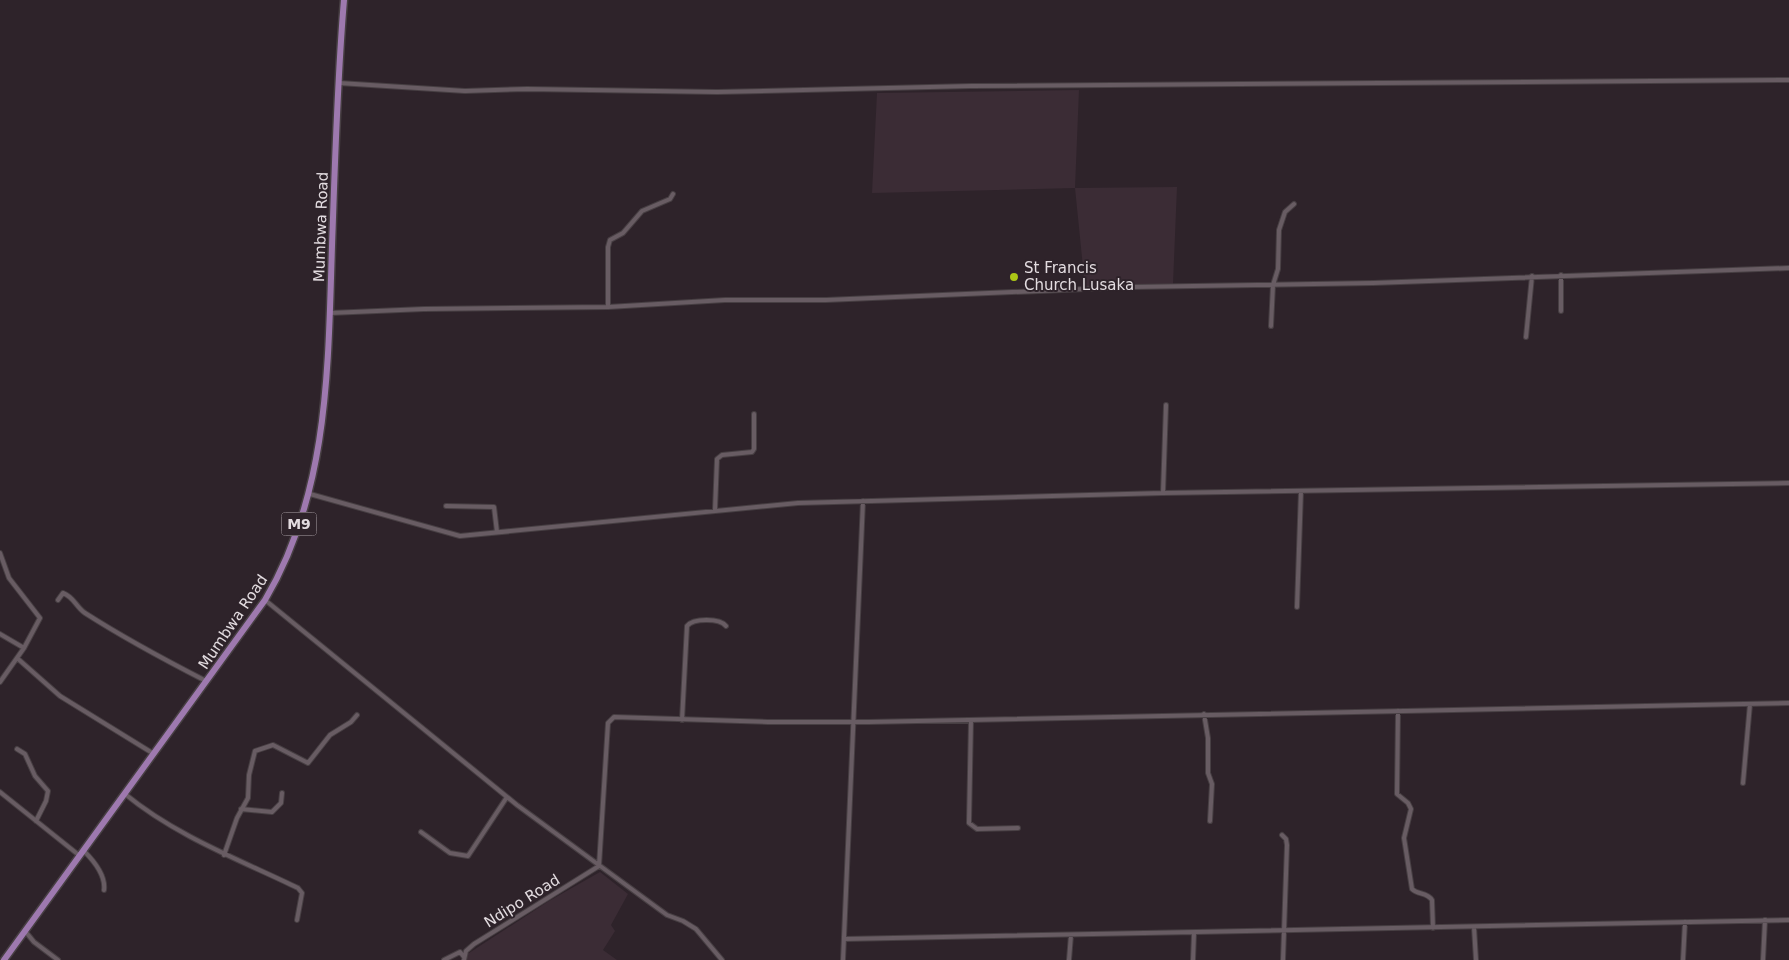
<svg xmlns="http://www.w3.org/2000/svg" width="1789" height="960" viewBox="0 0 1789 960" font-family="'DejaVu Sans',sans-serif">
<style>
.built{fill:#3b2c35}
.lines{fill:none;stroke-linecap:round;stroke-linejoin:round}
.street-casing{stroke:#473f43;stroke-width:6}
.primary-casing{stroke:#473f43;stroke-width:9}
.street{stroke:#685c63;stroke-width:4}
.primary{stroke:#9e79af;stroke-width:6}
.poi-dot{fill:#abc716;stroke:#2e232a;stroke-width:2}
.labels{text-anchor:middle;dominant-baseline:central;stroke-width:4;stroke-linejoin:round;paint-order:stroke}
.shield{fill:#2e232a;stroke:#ada4a9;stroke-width:1}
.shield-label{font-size:14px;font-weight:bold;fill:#e3dce0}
.street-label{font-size:15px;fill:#e3dce0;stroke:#2e232a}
.poi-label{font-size:15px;fill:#e3dce0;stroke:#2e232a;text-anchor:start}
</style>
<rect width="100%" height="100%" fill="#2e232a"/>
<path class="built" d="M1079 90 1075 188 1177 187 1173 284 1085 287 1075 188 872 193 877 93Z
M600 872 628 894 611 925 615 931 603 950 617 960H465L466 955 549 901Z"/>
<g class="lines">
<g class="street-casing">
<path id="street" d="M339 83 465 91 527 89 717 92 971 86 1789 80
M1561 275V311
M608 307V247L610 240 623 233 642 211 670 199 673 194
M330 313 424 309 608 307 725 300H826L1131 287 1373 283 1789 268
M1271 326 1273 285 1278 269 1279 230 1285 212 1294 204
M1526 337 1532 276
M1163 493 1166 405
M310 494 460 536 798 503 1163 493 1789 483
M446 506 494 507 497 532
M715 510 717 459 722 455 752 452 754 449V414
M0 553 9 578 40 618 24 648 0 682
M58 600 63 593C74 597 76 607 85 613 124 638 165 660 206 681
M265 600 517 805 667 915 683 921 696 929 722 960
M1297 607 1301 491
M0 634 24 648
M17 658 60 696 154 754
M1398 711 1397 794 1408 803 1411 809 1404 838 1412 889C1418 895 1427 892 1432 900L1433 928
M1204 714 1208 738V773L1212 784 1210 821
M682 720 687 626C693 618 720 618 726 626
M971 720 969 823 977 829 1018 828
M17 749 25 754 35 776 48 791 46 801 36 821
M1743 783 1750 704
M0 792 80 856
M125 794C176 836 240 860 298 888L302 893 297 920
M241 809 272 812 281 803 282 793
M421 832 450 853 468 856 507 797
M1282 835 1286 839 1287 845 1283 960
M84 851C94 861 106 875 104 890
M224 855 237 818 248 798 249 775 255 751 273 745 308 763 330 735 351 722 357 715
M1474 927 1476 960
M25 931 34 942 58 960
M844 939 1789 920
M444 960 460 952 464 957
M464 960 466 951 474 944 599 866 608 723 614 717 768 722H868L1789 703
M843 960 863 501
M1069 960 1071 935
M1193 960 1194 933
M1683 960 1685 922
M1763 960 1765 920"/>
</g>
<g class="primary-casing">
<path id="primary" d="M4 960 265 600C329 492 328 368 332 246 335 164 337 82 344 0"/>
</g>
<use href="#street" class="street"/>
<use href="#primary" class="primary"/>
</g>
<circle class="poi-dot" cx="1014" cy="277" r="5"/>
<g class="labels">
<rect class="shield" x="281.5" y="512.5" width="35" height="23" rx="4"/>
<g class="shield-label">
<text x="299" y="524">M9</text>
</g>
<g class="street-label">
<text transform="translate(321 227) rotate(-88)">Mumbwa Road</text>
<text transform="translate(233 622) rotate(-56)">Mumbwa Road</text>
<text transform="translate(522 901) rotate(-32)">Ndipo Road</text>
</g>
<g class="poi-label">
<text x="1024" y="268">St Francis<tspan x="1024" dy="17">Church Lusaka</tspan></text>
</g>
</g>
</svg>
